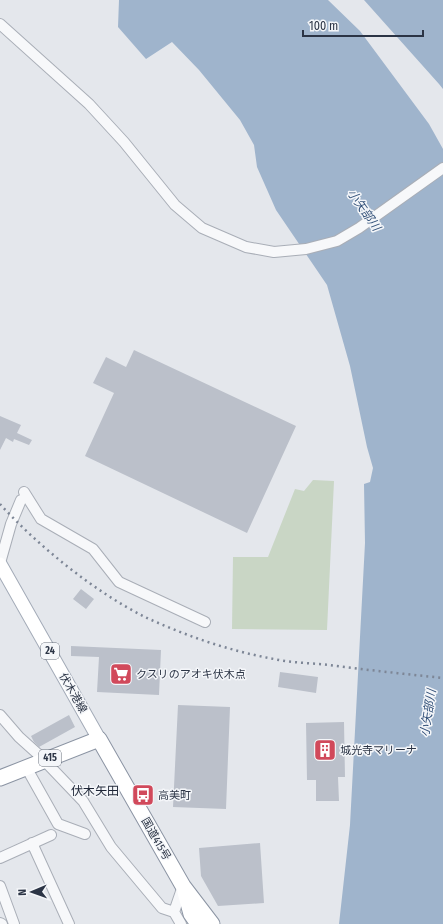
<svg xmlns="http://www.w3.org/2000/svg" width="443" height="924" viewBox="0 0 443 924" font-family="'Fira Sans Condensed','Noto Sans JP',sans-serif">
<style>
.green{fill:#c9d6c5}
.water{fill:#9fb4cc}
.building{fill:#bbc0ca}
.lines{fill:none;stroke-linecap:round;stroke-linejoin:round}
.minor-casing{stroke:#a9aeb7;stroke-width:12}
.major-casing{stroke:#a3abb8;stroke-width:15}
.highway-casing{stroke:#8b94a3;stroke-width:17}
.minor{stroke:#f7f8fa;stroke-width:10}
.major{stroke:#fff;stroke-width:13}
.highway{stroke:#fff;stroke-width:15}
.rail{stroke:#7d8696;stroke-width:2.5;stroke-dasharray:2 4;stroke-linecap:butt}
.labels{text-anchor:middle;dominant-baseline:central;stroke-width:3;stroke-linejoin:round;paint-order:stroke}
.shield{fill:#f4f6f9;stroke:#676e7b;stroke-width:1}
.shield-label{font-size:10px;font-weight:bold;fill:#2b3445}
.poi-label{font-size:11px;fill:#2b3445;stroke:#f4f6f9;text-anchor:start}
.street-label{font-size:11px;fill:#2b3445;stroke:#f4f6f9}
.water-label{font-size:12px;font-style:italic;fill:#34527a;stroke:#f4f6f9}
.neighbourhood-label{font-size:12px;fill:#1d2536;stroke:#f4f6f9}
</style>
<rect width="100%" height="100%" fill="#e4e7ec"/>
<path class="green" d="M313 480 334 481 327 630 232 629 233 557H268L295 489 304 491Z"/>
<path class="water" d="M119 0H328L360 31 429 124 443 149V924H339L350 825 365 543 364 484 370 482 373 468 367 447 350 366 327 285 276 210 257 167 254 145 240 120 199 70 172 42 146 59 118 27Z
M364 0H443V89L439 84Z"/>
<path class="building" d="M134 350 296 426 247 533 85 456 114 393 93 383 106 357 126 367Z
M0 416 21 425 17 433 32 440 29 445 14 439 13 442 6 438 0 450Z
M81 589 94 599 86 609 73 599Z
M71 646 161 650 159 695 97 692 99 657 71 656Z
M280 672 318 677 316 693 278 687Z
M178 705 230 707 226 809 173 807Z
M69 715 75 727 39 747 34 742 31 736Z
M344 722 345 777H338L339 801H316V780H307L306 723Z
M260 843 264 903 218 906 201 876 199 848Z"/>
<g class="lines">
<g class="minor-casing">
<path id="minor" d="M0 24 89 104 124 142 175 205 202 228 246 247 274 252 306 249 337 241 359 228 443 168
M24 492 41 519 93 549 119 582 205 622
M0 563 11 524 21 500
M0 715 19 737 39 755 83 801 111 847 162 908 174 912 181 924
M26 767 58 824 85 834
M32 843 69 924
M0 858 51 835
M0 886 14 924
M174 912 183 886
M0 923 2 924"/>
</g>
<g class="major-casing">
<path id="major" d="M0 564 99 739"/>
</g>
<g class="highway-casing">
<path id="highway" d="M0 778 99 739 183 886 212 924
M185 892 191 914 198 924"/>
</g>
<use href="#minor" class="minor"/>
<use href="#major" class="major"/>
<use href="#highway" class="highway"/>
<path class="rail" d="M0 504C38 546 95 592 145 617 186 636 230 651 274 659 292 663 311 663 329 665 367 670 405 674 443 678"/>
</g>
<defs>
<g id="supermarket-square" transform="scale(1.15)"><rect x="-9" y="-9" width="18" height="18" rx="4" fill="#d1495b" stroke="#f4f6f9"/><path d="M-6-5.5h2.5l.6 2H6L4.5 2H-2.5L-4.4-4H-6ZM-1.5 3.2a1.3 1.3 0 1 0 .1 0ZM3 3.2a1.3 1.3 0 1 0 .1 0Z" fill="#fff"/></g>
<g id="building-square" transform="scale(1.15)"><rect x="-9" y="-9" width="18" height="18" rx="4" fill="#d1495b" stroke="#f4f6f9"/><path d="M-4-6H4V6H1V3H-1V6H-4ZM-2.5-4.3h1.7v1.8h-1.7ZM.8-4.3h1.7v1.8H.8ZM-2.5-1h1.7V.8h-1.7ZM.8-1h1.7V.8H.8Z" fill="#fff"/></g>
<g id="bus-square" transform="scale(1.15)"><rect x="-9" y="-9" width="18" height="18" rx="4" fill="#d1495b" stroke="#f4f6f9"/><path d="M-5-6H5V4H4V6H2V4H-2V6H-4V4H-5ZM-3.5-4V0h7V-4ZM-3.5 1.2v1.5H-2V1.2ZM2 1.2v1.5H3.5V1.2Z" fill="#fff"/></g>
</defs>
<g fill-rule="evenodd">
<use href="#supermarket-square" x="121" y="674"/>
<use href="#building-square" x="325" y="750"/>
<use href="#bus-square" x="143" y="795"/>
</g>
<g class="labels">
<g class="shield">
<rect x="41" y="643" width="18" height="16" rx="3"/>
<rect x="39" y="750" width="22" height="16" rx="3"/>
</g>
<g class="shield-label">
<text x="50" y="651">24</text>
<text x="50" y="758">415</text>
</g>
<g class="poi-label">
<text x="136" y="674">クスリのアオキ伏木点</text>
<text x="340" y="750">城光寺マリーナ</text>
<text x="158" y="795">高美町</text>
</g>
<g class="street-label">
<text transform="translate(73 693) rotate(60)">伏木港線</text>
<text transform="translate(156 839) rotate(60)">国道415号</text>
</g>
<g class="water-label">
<text transform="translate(364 210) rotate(55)">小矢部川</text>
<text transform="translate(428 713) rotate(-81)">小矢部川</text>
</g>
<g class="neighbourhood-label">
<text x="95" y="791">伏木矢田</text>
</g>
</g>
<g transform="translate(32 892) rotate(268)" stroke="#f4f6f9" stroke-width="3" paint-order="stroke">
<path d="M0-3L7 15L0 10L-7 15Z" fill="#2b3445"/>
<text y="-6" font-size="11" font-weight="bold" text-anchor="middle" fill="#2b3445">N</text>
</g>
<path d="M303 30v6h120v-6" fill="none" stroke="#2b3445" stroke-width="2"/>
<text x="309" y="30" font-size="12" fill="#2b3445" stroke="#f4f6f9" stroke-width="3" paint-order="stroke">100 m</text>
</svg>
